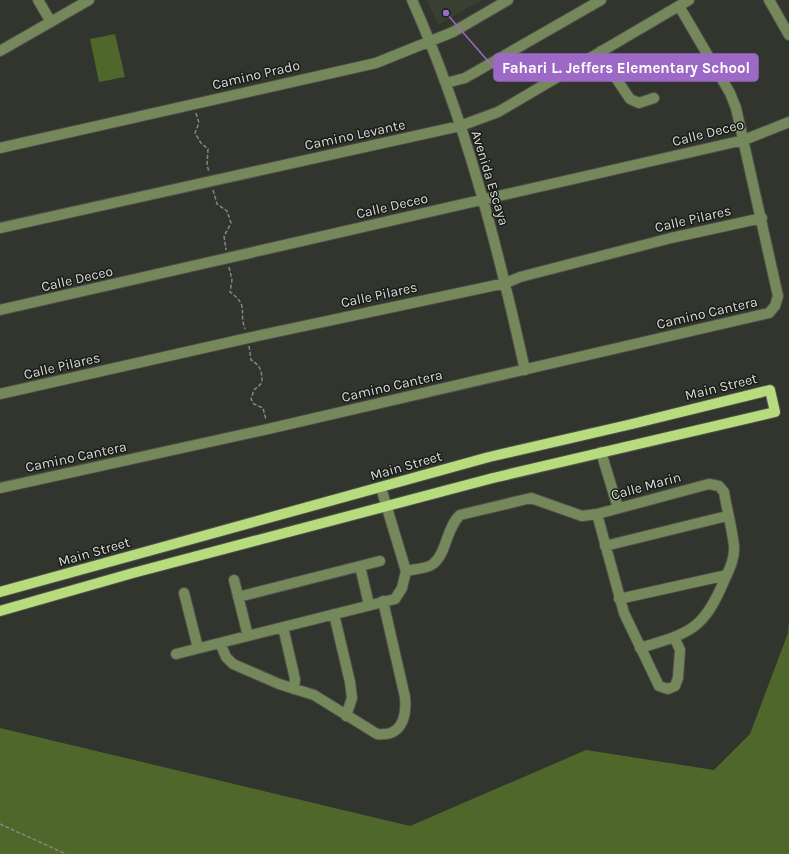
<svg xmlns="http://www.w3.org/2000/svg" width="789" height="854" viewBox="0 0 789 854" font-family="Karla,sans-serif">
<style>
.built{fill:#393f31}
.green{fill:#50672b}
.lines{fill:none;stroke-linecap:round;stroke-linejoin:round}
.minor-casing{stroke:#4f534b;stroke-width:12}
.major-casing{stroke:#4f534b;stroke-width:12}
.path{stroke:#858882;stroke-width:1.5;stroke-dasharray:4 2;stroke-linecap:butt}
.minor{stroke:#75885b;stroke-width:10}
.major{stroke:#b7dc7e;stroke-width:10}
.labels{text-anchor:middle;dominant-baseline:central;stroke-width:3;stroke-linejoin:round;paint-order:stroke}
.street-label{font-size:14px;fill:#d9dbd6;stroke:#1a1c18}
.leader{fill:none;stroke:#9c69c7;stroke-width:1.5}
.callout-dot{fill:#9c69c7;stroke:#1a1c18;stroke-width:1.5}
.callout{fill:#9c69c7;stroke:#9c69c7;stroke-width:1.5}
.callout-label{font-size:15px;text-anchor:middle;font-weight:bold;fill:#fff}
</style>
<rect width="100%" height="100%" fill="#31352d"/>
<path class="built" d="M427 0H482L438 25Z"/>
<path class="green" d="M115 34 125 77 99 82 90 39Z
M789 619V854H0V728L410 826 586 750 714 770 750 734 788 633Z"/>
<g class="lines">
<g class="minor-casing">
<path id="minor" d="M38 0 51 22
M412 0C465 118 497 244 525 370
M769 0 789 35
M0 51 89 0
M601 51 607 65 630 99 639 103 654 98
M446 83 465 78 601 0
M0 148 376 63 453 32 508 0
M0 228 460 126 498 112 689 0
M0 310 744 140 789 122
M0 394 248 338 506 283 520 277 671 238 762 218
M601 452 618 508
M0 488 268 429 769 313 775 306 778 296 736 108 730 93 679 6
M597 514 624 613 659 686 668 689 675 686 678 678 680 650 674 637
M605 546 727 516
M360 566 369 605
M406 571C413 569 427 569 433 564 447 553 446 528 460 515L531 498 582 516 597 514 709 484 719 486 724 492C727 510 732 528 734 546 735 559 729 570 724 581 703 631 689 633 640 648
M234 580 248 636
M184 593 198 648
M238 597 380 561
M619 599 727 575
M334 614 350 682 352 698 346 716
M283 627 295 679 294 689
M220 643 226 657 233 664 279 684 314 695 377 734C401 737 407 718 405 697L383 601
M176 654 395 599 402 588 406 571 381 488"/>
</g>
<g class="major-casing">
<path id="major" d="M0 592 489 457 632 424 770 390 775 412 493 478 133 573 0 611"/>
</g>
<path class="path" d="M196 113 199 123 195 133 201 143 208 149 207 165 209 172
M213 190 217 204 227 211 231 223 224 236 226 250
M229 267 232 280 230 292C250 307 238 310 245 329
M249 346 251 360C261 366 262 371 262 383L254 390 251 399 254 404 263 408 266 420
M0 824 66 854"/>
<use href="#minor" class="minor"/>
<use href="#major" class="major"/>
</g>
<g class="labels">
<g class="street-label">
<text transform="translate(256 75) rotate(-13)">Camino Prado</text>
<text transform="translate(708 133) rotate(-14)">Calle Deceo</text>
<text transform="translate(355 135) rotate(-12)">Camino Levante</text>
<text transform="translate(490 178) rotate(73)">Avenida Escaya</text>
<text transform="translate(392 206) rotate(-13)">Calle Deceo</text>
<text transform="translate(693 219) rotate(-13)">Calle Pilares</text>
<text transform="translate(77 279) rotate(-13)">Calle Deceo</text>
<text transform="translate(379 295) rotate(-12)">Calle Pilares</text>
<text transform="translate(707 313) rotate(-13)">Camino Cantera</text>
<text transform="translate(62 366) rotate(-13)">Calle Pilares</text>
<text transform="translate(392 386) rotate(-13)">Camino Cantera</text>
<text transform="translate(721 387) rotate(-14)">Main Street</text>
<text transform="translate(76 457) rotate(-12)">Camino Cantera</text>
<text transform="translate(406 466) rotate(-16)">Main Street</text>
<text transform="translate(646 486) rotate(-15)">Calle Marin</text>
<text transform="translate(94 552) rotate(-16)">Main Street</text>
</g>
</g>
<path class="leader" d="M446 13L494 68"/>
<circle class="callout-dot" cx="446" cy="13" r="4"/>
<rect class="callout" x="494" y="54" width="264" height="27" rx="4"/>
<g class="callout-label">
<text x="626" y="73">Fahari L. Jeffers Elementary School</text>
</g>
</svg>
